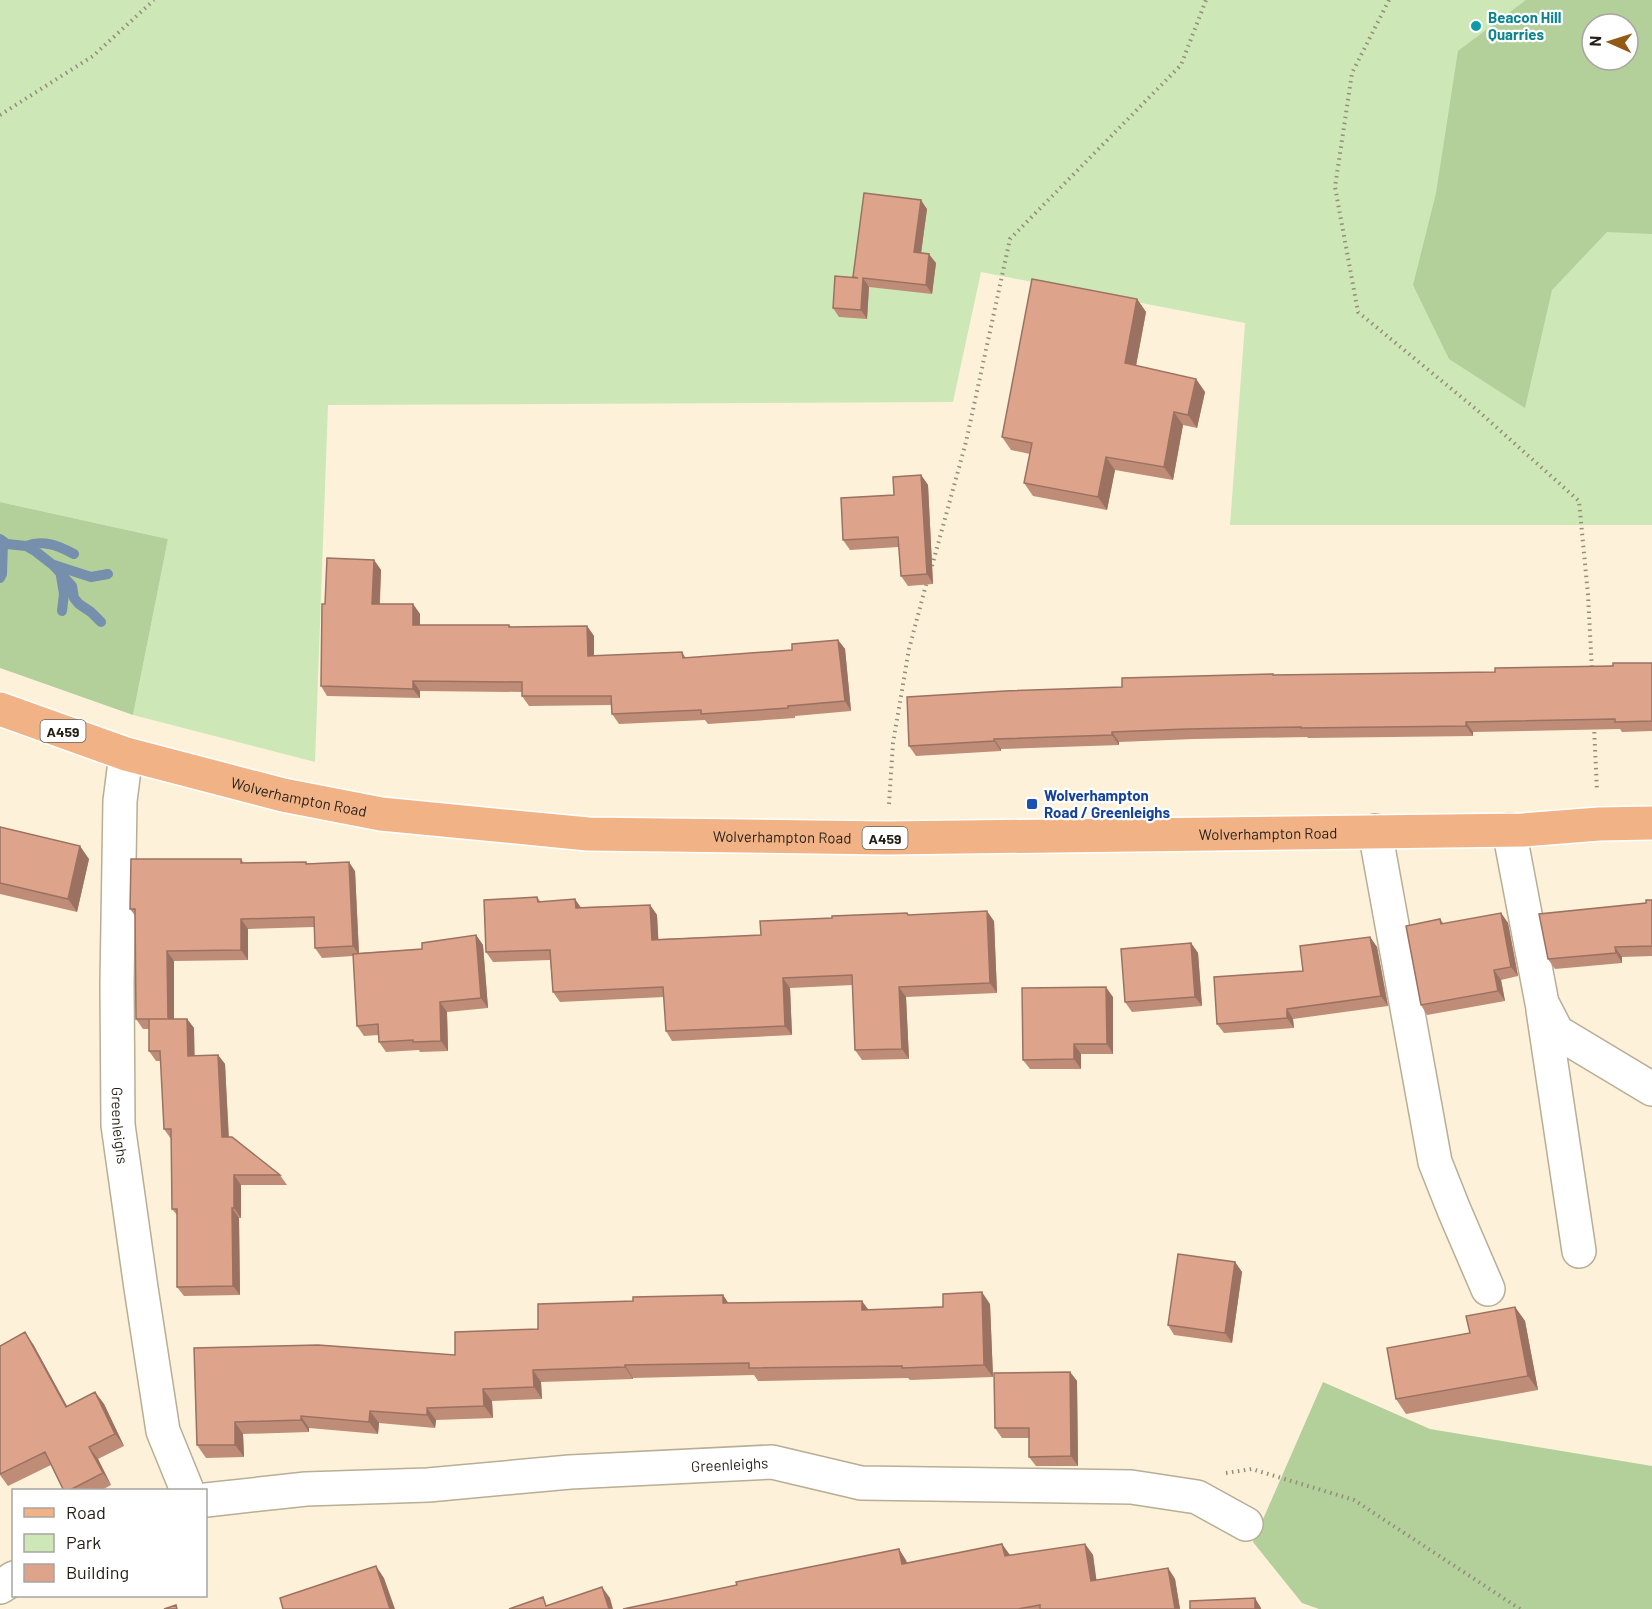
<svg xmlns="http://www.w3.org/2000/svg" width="1652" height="1609" viewBox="0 0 1652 1609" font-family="Barlow,sans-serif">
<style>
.green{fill:#cde8b6;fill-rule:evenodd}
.forest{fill:#b3cf9a;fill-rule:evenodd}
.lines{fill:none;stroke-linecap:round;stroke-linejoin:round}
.stream{stroke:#768fac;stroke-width:10}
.minor-casing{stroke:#b8ad95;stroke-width:36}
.major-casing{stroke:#fff;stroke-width:36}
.path{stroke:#958d7c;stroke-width:4;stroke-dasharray:1.5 4.5;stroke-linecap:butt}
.minor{stroke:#fff;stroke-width:33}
.major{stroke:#f1b386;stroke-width:33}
.wall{fill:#bf8c78}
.shaded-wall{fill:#9b7261}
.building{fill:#dea38b;stroke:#9b7261;stroke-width:1.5}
.culture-dot{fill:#0f9aa8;stroke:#fff;stroke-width:2}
.transit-dot{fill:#1a4fb4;stroke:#fff;stroke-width:2}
.labels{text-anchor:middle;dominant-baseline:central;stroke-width:4.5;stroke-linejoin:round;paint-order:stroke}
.shield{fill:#fff;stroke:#65625c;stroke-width:1.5}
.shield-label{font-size:14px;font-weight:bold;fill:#231f16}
.culture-label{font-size:15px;font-weight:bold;fill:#0d838f;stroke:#fff;text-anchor:start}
.transit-label{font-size:15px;font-weight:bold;fill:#164399;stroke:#fff;text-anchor:start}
.street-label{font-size:15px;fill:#231f16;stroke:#fff}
</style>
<rect width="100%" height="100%" fill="#fdf2d9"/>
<path class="green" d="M0 0H1652V525H1230L1245 323 981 272 953 402 328 405 315 762 133 715 168 539 0 502ZM1592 24H1628V60H1592Z"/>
<path class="forest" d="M1526 0H1652V234L1607 232 1552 290 1525 408 1449 359 1413 285 1436 193 1458 51ZM1592 24H1628V60H1592Z
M0 502 168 539 133 715 0 668Z
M1323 1382 1430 1429 1652 1466V1609H1319L1302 1603 1253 1542Z"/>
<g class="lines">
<path class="stream" d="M0 539 7 544 26 546 35 551 53 565 72 586 74 598 79 604 91 612 101 622
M26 546C43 539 59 546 74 554
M54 565 91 577 108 574
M61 576 64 594 62 611
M0 578 2 574 3 542"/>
<g class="minor-casing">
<g id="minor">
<path id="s1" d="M126 754 120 801 117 983 118 1125 141 1288 163 1431 187 1490"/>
<path d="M1509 830 1542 1003 1557 1032 1652 1089"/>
<path d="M1375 831 1435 1162 1454 1210 1488 1289"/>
<path d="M1543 1010 1579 1251"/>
<path id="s2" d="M206 1500 306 1489 428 1485 570 1472 772 1462 861 1483 1131 1487 1197 1497 1246 1524"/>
<path d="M0 1587 14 1578"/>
</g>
</g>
<g class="major-casing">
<g id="major">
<path id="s3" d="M0 709 126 754 283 795 381 814 588 834 887 838 1523 830 1599 824 1652 823"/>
</g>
</g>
<path class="path" d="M1389 0 1352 73 1335 187 1358 312 1477 410 1579 501 1588 595 1592 671
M0 115 93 56 154 0
M932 566 966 442 1010 239 1181 65 1206 0
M1594 726 1597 791
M889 804 893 743 909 649 927 581
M1226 1473 1252 1469 1354 1500 1520 1609"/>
<use href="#minor" class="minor"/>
<use href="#major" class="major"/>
</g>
<path class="wall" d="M927 209 921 253 936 263 932 294 869 287 867 319 839 317 833 308 853 277Z
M1137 299 1146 312 1136 366 1196 379 1205 392 1197 428 1183 425 1173 480 1115 470 1107 510 1033 496 1024 483 1030 454 1011 450 1002 437Z
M921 475 928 485 933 584 908 586 901 576 899 547 850 550 843 540 894 495Z
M374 560 381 570 380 604H413L420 614V625H509L511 627 587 626 594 636V656L682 652 686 658 792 650 838 640 845 649 851 711 795 716V718L708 724 705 720 619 724 612 714V705L529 706 522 696V692L420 691V698L327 696 321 686 325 604Z
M1652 663V731L1622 732 1620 729 1473 732V736L1308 738 1307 737 1194 739 1119 742V745L1001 749V751L916 756 909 746 1122 687 1273 674V675L1495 672Z
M0 827 89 859 77 912 0 894Z
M241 859 244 863H307L355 871 359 953 422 949 476 935 483 945 488 1008 447 1012 448 1051 420 1052 419 1050 386 1052 379 1042V1035L364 1036 357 1026 353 956 322 958 315 948 314 927 248 929V960L174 961V1019H187L194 1028V1056L218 1055 225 1064 229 1137 280 1175 287 1185H241V1218H239L240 1295 184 1296 177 1287V1215L172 1209 171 1139 164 1129 161 1061H156L149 1051V1029H143L136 1019V917L130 909Z
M537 897 540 901 582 907 650 905 657 915 658 939 761 935 832 918 907 913 909 915 994 921 997 993 906 997 909 1059 862 1060 855 1050 853 985 790 988 792 1035 672 1041 666 1031 664 997 560 1002 553 992 550 960 493 962 486 952Z
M1652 900V956L1622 957V963L1555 969 1548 959Z
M1501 913 1508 923 1518 976 1501 980 1505 1001 1427 1015 1421 1005 1440 919 1444 924Z
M1370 937 1377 947 1388 1006 1293 1019 1294 1028 1224 1033 1217 1024 1303 971Z
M1191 943 1198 953 1202 1006 1132 1012 1125 1002Z
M1113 997V1054H1081V1069H1030L1023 1060Z
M1235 1262 1242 1272 1232 1343 1174 1335 1168 1325Z
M723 1295 728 1303 868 1310 990 1304 993 1377 910 1380 908 1378 758 1381 754 1375 633 1378V1379L541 1382 542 1399 492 1401 493 1418 436 1420 435 1428 379 1423 378 1434 309 1428V1432L243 1434 244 1457 206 1458 197 1445 194 1348 455 1355 538 1329 633 1301Z
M1515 1307 1525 1321 1538 1390 1406 1414 1396 1399 1470 1333Z
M33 1344 67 1406 95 1392 104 1404 124 1446 98 1459 111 1485 100 1491H64L51 1465 8 1486 0 1475V1346Z
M1070 1372 1077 1381 1078 1466H1036L1029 1457V1438H1002L995 1428Z
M1002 1544 1010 1556 1085 1544 1093 1555 1096 1580 1168 1568 1175 1579 1180 1609H623L906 1560 907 1563Z"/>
<path class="shaded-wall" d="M921 200 927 209 920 261 914 252Z
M929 254 936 263 932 294 926 285Z
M863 278 869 287 867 319 861 310Z
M1137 299 1146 312 1134 376 1125 363Z
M1196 379 1205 392 1197 428 1188 415Z
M1174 412 1183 425 1173 480 1164 467Z
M1106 457 1115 470 1107 510 1098 497Z
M921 475 928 485 933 584 927 574Z
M374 560 381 570 379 614 372 604Z
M413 604 420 614V634L413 625Z
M587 626 594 636V666L588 656Z
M838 640 845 649 851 711 845 701Z
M413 681 420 691V698L413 689Z
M1466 722 1473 732V736L1466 726Z
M1112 732 1119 742V745L1112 735Z
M994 739 1001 749V751L994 741Z
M80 846 89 859 77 912 68 899Z
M349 862 355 871 359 955 353 946Z
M575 899 582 909 576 908Z
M650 905 657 915 659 950 652 940Z
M987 911 994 921 997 993 990 983Z
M1501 913 1508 923 1518 976 1511 967Z
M241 919 248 929V960L241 950Z
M476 935 483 945 488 1008 481 998Z
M1370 937 1377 947 1388 1006 1381 996Z
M1191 943 1198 953 1202 1006 1195 997Z
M1615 947 1622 957V963L1616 953Z
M167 951 174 961V1029L168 1019Z
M1494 970 1501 980 1505 1001 1498 991Z
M783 978 790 988 792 1035 785 1026Z
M899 987 906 997 909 1059 902 1049Z
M1106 987 1113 997V1054L1107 1044Z
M440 1002 447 1012 448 1051 441 1041Z
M1287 1009 1293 1019 1294 1028 1287 1018Z
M187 1019 194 1028 195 1066 188 1056Z
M1074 1044 1081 1054V1069L1074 1059Z
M218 1055 225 1064 229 1147 222 1137Z
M234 1175 241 1185V1218L234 1208Z
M232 1208 239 1218 240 1295 233 1286Z
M1235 1262 1242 1272 1232 1343 1225 1333Z
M982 1292 990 1304 993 1377 984 1365Z
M723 1295 731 1307 723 1303Z
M862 1301 871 1313 862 1310Z
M1515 1307 1525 1321 1538 1390 1528 1376Z
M25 1332 33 1344 74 1419 66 1407Z
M625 1365 633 1378V1379L625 1367Z
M533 1370 541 1382 542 1399 534 1387Z
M1070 1372 1077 1381 1078 1466 1071 1456Z
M483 1389 492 1401 493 1418 484 1406Z
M95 1392 104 1404 124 1446 115 1434Z
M427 1408 436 1420 435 1428 427 1415Z
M370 1411 379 1423 378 1434 369 1422Z
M301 1416 309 1428V1432L301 1420Z
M235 1422 243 1434 244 1457 235 1445Z
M89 1447 98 1459 111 1485 103 1473Z
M1002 1544 1010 1555 1012 1567 1005 1556Z
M1085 1544 1093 1555 1098 1591 1091 1581Z
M899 1549 906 1560 909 1574 902 1564Z
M376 1566 384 1578 395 1609H390Z
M1168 1568 1175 1579 1180 1609H1175Z
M602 1587 610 1598 613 1609H609Z
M1255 1598 1261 1608V1609H1255Z"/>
<path class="building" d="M864 193 921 200 914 252 929 254 926 285 863 278 861 310 833 308 835 276 858 278 853 277Z
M1032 279 1137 299 1125 363 1196 379 1188 415 1174 412 1164 467 1106 457 1098 497 1024 483 1032 443 1002 437Z
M921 475 927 574 901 576 898 537 843 540 841 498 894 495 893 477Z
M327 558 374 560 372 604H413V625H509V627L587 626 588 656 682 652 683 658 792 650V644L838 640 845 701 788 706V708L701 714V710L612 714 611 696H522V682L413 681V689L321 686 322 604H325Z
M1613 663H1652V721L1615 722V719L1466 722V726L1301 728V727L1187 729 1112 732V735L994 739V741L909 746 907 697 1005 691 1122 687V678L1273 674V675L1495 672V668L1613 666Z
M0 827 80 846 68 899 0 883Z
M131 859H241V863L306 862V864L349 862 353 946 315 948 314 917 241 919V950L167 951 168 1019H187L188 1056 218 1055 222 1137H232L280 1175H234V1208H232L233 1286 177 1287V1209H172L171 1129H164L160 1051H149V1019H167H136L135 909H130Z
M537 897 538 902 575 899 576 908 650 905 652 940 761 935 760 921 832 918V916L907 913 908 915 987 911 990 983 899 987 902 1049 855 1050 852 975 783 978 785 1026 666 1031 663 987 553 992 550 950 486 952 484 900Z
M1646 900H1652V946L1615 947 1616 953 1548 959 1539 914 1646 903Z
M1501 913 1511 967 1494 970 1498 991 1421 1005 1406 926 1440 919 1441 924Z
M476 935 481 998 440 1002 441 1041 413 1042V1040L379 1042 378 1024 357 1026 353 954 422 949V943Z
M1370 937 1381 996 1287 1009V1018L1217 1024 1214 977 1303 971 1300 946Z
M1191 943 1195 997 1125 1002 1121 949Z
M1106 987 1107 1044H1074V1059L1023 1060 1022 988Z
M1178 1254 1235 1262 1225 1333 1168 1325Z
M982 1292 984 1365 902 1368V1366L749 1368V1363L625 1365V1367L533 1370 534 1387 483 1389 484 1406 427 1408V1415L370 1411 369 1422 301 1416V1420L235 1422V1445H197L194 1348 318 1345 455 1355V1332L538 1329V1304L633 1301V1297L723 1295V1303L862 1301V1310L943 1307V1294Z
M1515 1307 1528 1376 1396 1399 1387 1348 1470 1333 1466 1316Z
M25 1332 66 1407 95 1392 115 1434 89 1447 103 1473 68 1491H64L45 1452 0 1474V1346Z
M1070 1372 1071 1456 1029 1457V1428H995L994 1373Z
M1002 1544 1005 1556 1085 1544 1091 1581 1168 1568 1175 1609H1040V1605L1018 1609H623L737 1585 736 1582 899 1549 902 1564Z
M376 1566 390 1609H283L280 1598Z
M602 1587 609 1609H509L543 1597 546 1606Z
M1255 1598V1609H1190V1601Z
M176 1605 177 1609H164Z"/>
<circle class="culture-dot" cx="1476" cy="26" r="6"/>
<rect class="transit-dot" x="1026" y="798" width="12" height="12" rx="3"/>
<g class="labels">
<g class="shield">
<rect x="40.5" y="720" width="45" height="22" rx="4.5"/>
<rect x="862.5" y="827" width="45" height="22" rx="4.5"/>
</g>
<g class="shield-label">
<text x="63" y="731">A459</text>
<text x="885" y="838">A459</text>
</g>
<g class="culture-label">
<text x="1488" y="17">Beacon Hill<tspan x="1488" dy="17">Quarries</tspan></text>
</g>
<g class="transit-label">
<text x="1044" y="795">Wolverhampton<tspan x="1044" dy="17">Road / Greenleighs</tspan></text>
</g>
<g class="street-label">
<text stroke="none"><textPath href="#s3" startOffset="312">Wolverhampton Road</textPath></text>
<text stroke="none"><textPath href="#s3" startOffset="1284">Wolverhampton Road</textPath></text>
<text stroke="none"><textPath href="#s3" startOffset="798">Wolverhampton Road</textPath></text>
<text stroke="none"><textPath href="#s1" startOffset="372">Greenleighs</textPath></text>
<text stroke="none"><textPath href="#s2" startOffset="525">Greenleighs</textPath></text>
</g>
</g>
<rect x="12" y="1489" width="195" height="108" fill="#ffffff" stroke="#a7a5a2" stroke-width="1.5"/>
<rect x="24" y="1508" width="30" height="9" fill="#f1b386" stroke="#a7a5a2" stroke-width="1.5"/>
<text x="66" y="1519" font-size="18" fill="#231f16">Road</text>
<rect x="24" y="1534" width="30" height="18" fill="#cde8b6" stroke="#a7a5a2" stroke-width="1.5"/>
<text x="66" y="1549" font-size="18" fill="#231f16">Park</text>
<rect x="24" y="1564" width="30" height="18" fill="#dea38b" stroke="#a7a5a2" stroke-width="1.5"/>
<text x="66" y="1579" font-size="18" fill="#231f16">Building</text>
<g transform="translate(1610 42) rotate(273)"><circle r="28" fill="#ffffff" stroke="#a7a5a2" stroke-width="1.5"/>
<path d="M0-4.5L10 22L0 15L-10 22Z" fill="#935a15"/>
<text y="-9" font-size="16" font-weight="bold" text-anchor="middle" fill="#231f16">N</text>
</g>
</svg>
